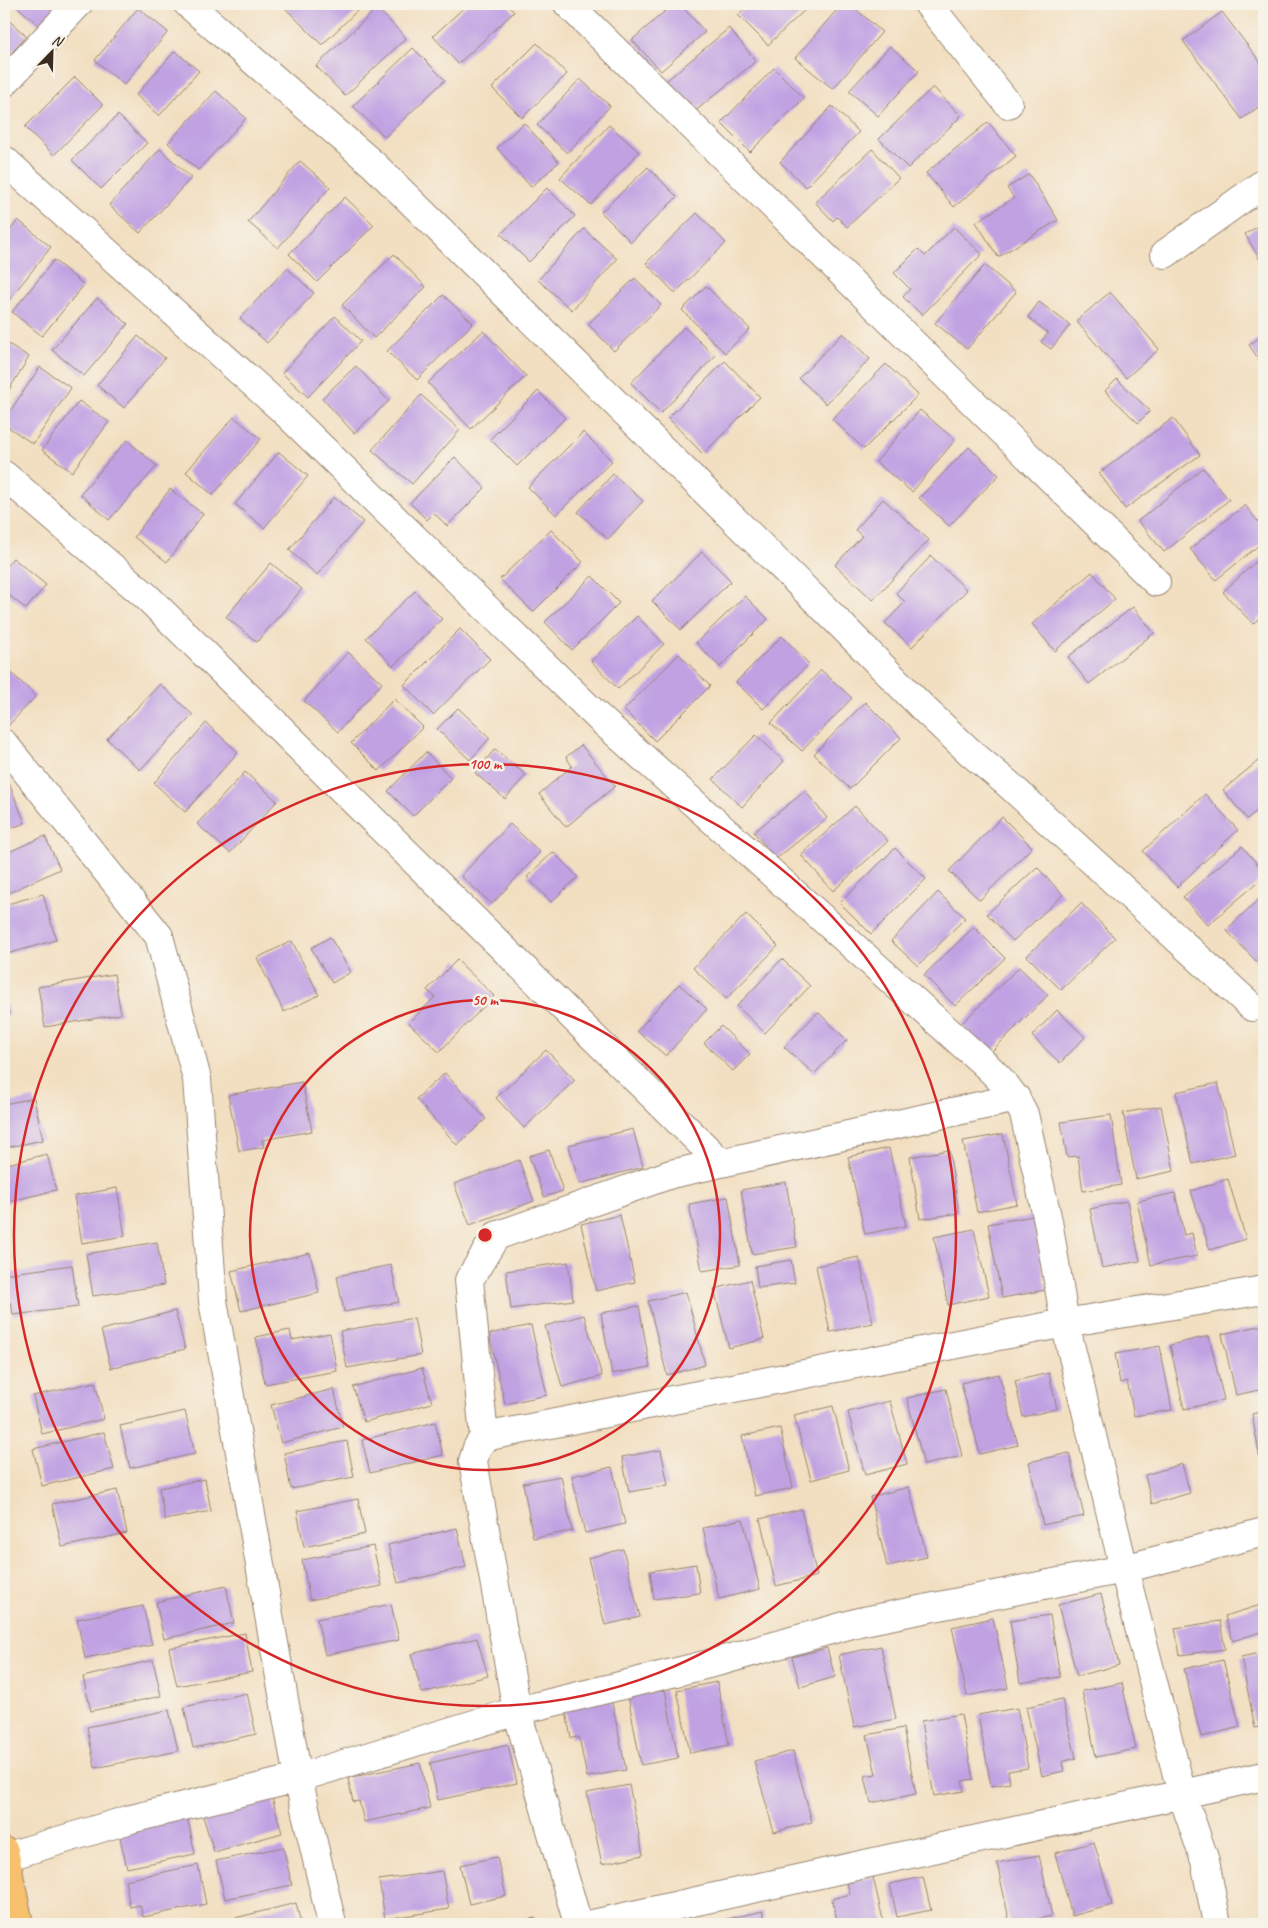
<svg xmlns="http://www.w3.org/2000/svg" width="1268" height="1928" viewBox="0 0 1268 1928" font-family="Caveat,sans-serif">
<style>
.building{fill:#c0a2e3}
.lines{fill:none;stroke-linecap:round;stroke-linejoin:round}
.minor-casing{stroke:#968470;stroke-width:30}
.major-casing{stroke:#968470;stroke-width:30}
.minor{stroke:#fff;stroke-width:28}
.major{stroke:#f7c06c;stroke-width:28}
.ring{fill:none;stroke:#d62828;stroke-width:2.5}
.centre{fill:#d62828;stroke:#f7f3e8;stroke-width:2.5}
.ring-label{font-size:15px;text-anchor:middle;font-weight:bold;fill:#d62828;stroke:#f7f3e8;stroke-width:5;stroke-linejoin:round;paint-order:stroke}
</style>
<rect width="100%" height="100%" fill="#f7f3e8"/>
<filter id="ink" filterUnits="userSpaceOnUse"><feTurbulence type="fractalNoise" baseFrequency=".02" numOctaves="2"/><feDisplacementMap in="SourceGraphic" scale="10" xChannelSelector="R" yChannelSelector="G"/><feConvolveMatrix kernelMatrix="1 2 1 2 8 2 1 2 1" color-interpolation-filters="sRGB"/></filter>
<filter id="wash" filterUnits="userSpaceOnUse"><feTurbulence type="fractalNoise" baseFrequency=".0096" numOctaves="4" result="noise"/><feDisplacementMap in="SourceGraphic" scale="20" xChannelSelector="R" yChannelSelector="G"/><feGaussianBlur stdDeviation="1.12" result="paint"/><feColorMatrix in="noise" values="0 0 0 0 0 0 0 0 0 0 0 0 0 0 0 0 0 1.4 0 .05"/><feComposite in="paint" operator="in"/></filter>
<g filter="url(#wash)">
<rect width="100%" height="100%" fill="#f2dfc1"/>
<g id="blocks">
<path class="building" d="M14 4H58L40 26Z
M288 4H364L322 45 284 7Z
M468 4H506L514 12 458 64 433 36Z
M673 4H680L705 32 661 71 632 40Z
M750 4H811L768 45 738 15Z
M842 4H850L882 32 833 89 795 58Z
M138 8 168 32 124 85 95 60Z
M377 8 406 38 345 96 316 66Z
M1222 12 1264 67V103L1242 119 1183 41Z
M4 16 26 36 4 62Z
M729 28 756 61 693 113 666 81Z
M537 43 567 74 522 118 492 88Z
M890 46 919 71 878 116 849 91Z
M413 48 445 80 385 137 353 106Z
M175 51 199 71 159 116 136 95Z
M774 68 804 98 750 152 721 123Z
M75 77 103 105 54 155 25 127Z
M580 79 610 106 567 153 537 125Z
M933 87 961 116 908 168 879 139Z
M216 91 246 118 198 170 168 143Z
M832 106 859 132 806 187 780 162Z
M118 115 147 143 101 189 72 160Z
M988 122 1016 156 954 207 926 173Z
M524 123 559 162 531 187 497 148Z
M609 125 639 152 591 205 560 178Z
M160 149 191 178 140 233 109 205Z
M872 149 899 178 847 227 837 217 833 221 815 202Z
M300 161 330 187 278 248 248 222Z
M648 167 677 197 631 242 601 212Z
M1029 174 1058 220 998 257 976 222 1014 198 1007 188Z
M547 188 575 216 529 262 501 234Z
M345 197 374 225 317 282 289 254Z
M697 213 726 243 675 293 646 263Z
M18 220 51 247 4 306V238Z
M1264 223V267L1245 234Z
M954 227 982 254 922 315 903 297 910 289 894 273 918 249 925 256Z
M584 229 617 259 572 310 538 280Z
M394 254 426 287 374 338 342 305Z
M54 260 84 285 42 336 12 312Z
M985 265 1016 292 967 349 935 323Z
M287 268 314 293 267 343 240 318Z
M635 278 661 305 614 351 588 324Z
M706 286 750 329 725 353 682 310Z
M1110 292 1159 349 1126 378 1076 321Z
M443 295 473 323 417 380 387 351Z
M97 298 128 324 84 376 52 350Z
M1039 302 1070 325 1051 349 1041 342 1048 333 1028 317Z
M335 316 361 341 308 397 282 373Z
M684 327 715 356 661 413 631 383Z
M483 331 526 376 471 429 428 383Z
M843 333 870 359 826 404 799 378Z
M1264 334V367L1249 345Z
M138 336 165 358 124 408 97 385Z
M4 341 29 357 4 398Z
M725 361 760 397 703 454 668 418Z
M886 364 918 395 864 449 832 419Z
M356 366 389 401 354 433 322 398Z
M40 367 71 388 33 444 4 424V420Z
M1117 379 1150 411 1138 423 1105 391Z
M538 391 565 418 517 466 490 439Z
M421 395 460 430 412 484 372 450Z
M79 401 109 422 72 472 42 450Z
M920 410 955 440 912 492 876 462Z
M234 417 261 439 213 495 186 472Z
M1173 418 1200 455 1125 509 1099 473Z
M583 432 612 461 556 515 528 487Z
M127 440 157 466 109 520 80 494Z
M969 447 999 475 949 526 919 498Z
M279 452 308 476 264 528 235 504Z
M455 457 485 488 447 526 434 513 427 520 410 503Z
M1203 468 1229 500 1164 552 1138 521Z
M613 474 643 501 608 539 578 512Z
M170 489 203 514 167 562 134 537Z
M334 497 363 522 317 575 289 550Z
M883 499 929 540 873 600 835 565 862 536 855 530Z
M1245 505 1264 529V541L1216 580 1190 549Z
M551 530 583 562 533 612 500 579Z
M702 552 731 581 681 630 652 601Z
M1264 554V613L1253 624 1223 592Z
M931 556 967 590 912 647 885 623 905 602 896 593Z
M13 558 46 585 26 609 4 591V569Z
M271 563 302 589 257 642 226 617Z
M1092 572 1115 599 1055 651 1032 624Z
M592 576 619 603 572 650 545 622Z
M415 591 442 619 393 666 366 638Z
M745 596 768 619 720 667 696 643Z
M1133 607 1154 633 1089 684 1068 657Z
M637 616 664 644 618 689 591 661Z
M460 629 490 659 433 715 404 685Z
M782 636 809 664 763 709 736 682Z
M348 652 382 683 338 732 304 701Z
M679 654 710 686 655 741 624 710Z
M4 666 36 696 8 726 4 722Z
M821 670 852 698 802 751 771 723Z
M160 684 193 715 140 770 107 739Z
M394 699 423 727 379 771 351 743Z
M865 702 901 738 850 789 814 754Z
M458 708 490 738 470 760 437 729Z
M206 723 238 752 185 812 154 783Z
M756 735 784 761 742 807 713 779Z
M581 745 615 786 566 827 539 794 572 766 566 757Z
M495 749 526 775 505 799 475 773Z
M426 752 451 778 413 816 388 791Z
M1264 756V805L1247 819 1223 790Z
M245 772 277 801 230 853 197 824Z
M9 783 25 823 4 831V785Z
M805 791 827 818 776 859 754 832Z
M1205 794 1238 830 1177 887 1143 851Z
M855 806 888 841 833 891 801 855Z
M1002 817 1032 847 980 900 949 871Z
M510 824 540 852 492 904 461 876Z
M45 836 60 869 4 895V854Z
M1242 846 1264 872V877L1208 925 1183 897Z
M895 848 926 879 871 934 840 903Z
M553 852 578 877 551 902 527 877Z
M1037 867 1063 895 1013 941 987 914Z
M938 892 965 918 918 966 891 941Z
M43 894 56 940 7 954 4 941V905Z
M1264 894V953L1256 961 1226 930Z
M1081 903 1115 938 1061 990 1027 956Z
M746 914 778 946 726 999 693 968Z
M974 927 1005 958 955 1006 924 975Z
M330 937 351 972 332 983 311 948Z
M292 941 319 995 284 1012 257 958Z
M782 959 810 986 765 1033 737 1006Z
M457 960 494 996 439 1052 409 1023 435 997 427 990Z
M1019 967 1048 995 990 1053 961 1024Z
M114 974 121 1014 45 1027 38 987Z
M679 984 707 1009 666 1056 637 1031Z
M4 998 10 1015 4 1017Z
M1057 1010 1085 1037 1060 1063 1032 1036Z
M818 1012 847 1040 814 1074 784 1047Z
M721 1026 750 1054 733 1071 704 1043Z
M546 1050 575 1080 524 1128 496 1098Z
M445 1073 486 1119 457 1145 416 1099Z
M302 1082 312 1131 262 1140 264 1147 239 1151 228 1095Z
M1218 1083 1235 1154 1193 1164 1176 1092Z
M34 1098 43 1140 4 1148V1104Z
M1161 1106 1174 1171 1136 1179 1123 1113Z
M1111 1115 1121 1185 1083 1191 1078 1156 1067 1157 1061 1122Z
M633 1129 643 1167 579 1184 569 1145Z
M1003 1134 1017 1204 977 1212 963 1141Z
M889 1148 906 1226 865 1234 848 1157Z
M549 1150 563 1191 544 1197 529 1156Z
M949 1150 959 1213 920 1219 910 1157Z
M47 1154 56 1190 4 1203V1165Z
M519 1160 534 1201 470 1225 454 1184Z
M1228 1179 1246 1239 1210 1250 1191 1191Z
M786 1182 797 1247 752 1254 741 1190Z
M117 1188 125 1236 82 1243 74 1196Z
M1175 1193 1184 1235 1192 1233 1197 1256 1151 1265 1137 1201Z
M728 1197 740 1265 702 1271 689 1204Z
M1127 1201 1140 1261 1102 1268 1090 1209Z
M620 1215 635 1282 596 1291 581 1224Z
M1033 1216 1046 1290 1002 1298 988 1224Z
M974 1229 989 1296 948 1305 934 1237Z
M157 1242 164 1285 93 1296 86 1254Z
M310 1253 319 1293 241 1311 231 1271Z
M859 1257 873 1323 830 1332 816 1266Z
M791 1260 795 1283 758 1288 755 1266Z
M568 1262 573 1300 511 1309 506 1271Z
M72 1265 78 1307 13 1315 11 1303 4 1304V1274Z
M391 1265 399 1302 344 1312 337 1276Z
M750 1280 764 1339 729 1348 714 1289Z
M686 1292 705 1365 667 1375 648 1301Z
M639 1306 650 1367 612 1374 601 1313Z
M175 1311 185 1349 111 1368 101 1330Z
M584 1315 602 1376 562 1387 545 1326Z
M414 1318 421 1355 347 1368 340 1331Z
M531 1325 547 1395 505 1404 489 1334Z
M1264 1325V1389L1236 1395 1222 1334Z
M290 1330 292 1340 330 1333 337 1371 265 1384 256 1337Z
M1209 1336 1224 1400 1184 1409 1170 1345Z
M1160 1346 1172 1410 1134 1416 1127 1381 1120 1383 1115 1354Z
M422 1368 432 1403 364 1422 353 1387Z
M1049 1373 1057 1409 1023 1417 1015 1381Z
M999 1374 1018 1445 980 1454 961 1383Z
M95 1382 104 1419 42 1434 33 1396Z
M334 1389 343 1427 281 1443 271 1405Z
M946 1389 962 1456 924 1465 907 1398Z
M890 1401 907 1464 865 1475 848 1412Z
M833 1406 849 1470 811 1480 794 1415Z
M185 1411 195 1454 130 1468 120 1426Z
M1264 1411V1476H1263L1252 1414Z
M435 1422 443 1455 370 1473 362 1440Z
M780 1428 793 1488 755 1496 742 1436Z
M104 1432 114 1469 42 1486 33 1449Z
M347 1441 354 1477 291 1489 284 1453Z
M661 1450 668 1485 629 1492 622 1457Z
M1069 1453 1084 1516 1043 1525 1029 1462Z
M1182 1464 1190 1493 1152 1504 1145 1475Z
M612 1467 625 1524 585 1533 572 1476Z
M561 1476 572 1531 533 1538 523 1483Z
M205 1479 211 1511 165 1520 159 1488Z
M909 1487 927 1557 887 1566 870 1497Z
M117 1490 127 1533 62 1547 52 1504Z
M358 1499 365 1534 304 1547 297 1511Z
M801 1509 817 1576 776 1586 760 1519Z
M743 1519 760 1589 719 1599 703 1528Z
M457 1528 466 1567 398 1583 388 1545Z
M373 1546 382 1586 310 1600 302 1560Z
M623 1549 640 1617 605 1625 588 1558Z
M696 1564 700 1593 654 1599 650 1571Z
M226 1586 234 1623 164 1639 156 1602Z
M1101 1594 1119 1665 1077 1676 1058 1605Z
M391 1604 399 1640 325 1655 317 1619Z
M1264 1604V1631L1233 1641 1225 1616Z
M143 1606 152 1645 85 1658 77 1619Z
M1050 1615 1060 1677 1020 1683 1010 1621Z
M993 1618 1008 1688 967 1696 952 1627Z
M1220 1621 1225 1649 1180 1655 1175 1628Z
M245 1633 252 1672 177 1686 169 1648Z
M477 1638 488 1676 422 1693 411 1654Z
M881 1646 896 1719 854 1727 839 1655Z
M827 1648 835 1677 800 1687 792 1657Z
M1264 1652V1726L1255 1728 1241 1657Z
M153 1660 161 1696 91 1711 83 1677Z
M1223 1660 1240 1727 1201 1737 1184 1669Z
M717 1682 729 1745 690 1753 677 1690Z
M1122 1683 1136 1749 1096 1757 1082 1691Z
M665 1690 678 1758 641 1765 628 1696Z
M247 1693 256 1734 193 1748 184 1707Z
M611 1698 626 1770 587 1777 579 1737 571 1738 565 1707Z
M1062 1699 1076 1758 1062 1762 1064 1771 1042 1776 1026 1707Z
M1017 1708 1028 1768 1008 1771 1010 1783 991 1786 978 1715Z
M169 1710 178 1751 95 1768 87 1727Z
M961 1714 973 1779 962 1781 964 1791 934 1796 921 1721Z
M903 1728 916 1794 871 1803 865 1776 876 1774 867 1735Z
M508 1745 517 1783 438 1800 430 1763Z
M793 1751 812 1822 774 1832 754 1761Z
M420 1763 430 1808 364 1822 359 1801 353 1802 348 1778Z
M629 1785 643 1855 602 1864 587 1793Z
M271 1794 282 1833 214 1852 202 1813Z
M187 1815 195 1854 127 1868 118 1829Z
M1094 1842 1112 1905 1072 1916 1055 1853Z
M283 1847 292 1885 225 1899 216 1861Z
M1039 1855 1052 1916 1010 1924 997 1863Z
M497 1857 506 1896 469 1904 460 1865Z
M198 1865 206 1904 143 1917 140 1905 130 1907 125 1880Z
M442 1871 449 1909 385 1919 379 1880Z
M873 1877 884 1924H838L832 1899 850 1894 847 1883Z
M923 1877 931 1910 897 1917 890 1884Z
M296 1903 301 1924H228L227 1920Z
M763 1911 766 1924H723L722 1920Z
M535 1918 536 1924H511V1923Z"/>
</g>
</g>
<g filter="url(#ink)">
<use href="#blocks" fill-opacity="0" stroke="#968470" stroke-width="1"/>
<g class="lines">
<g class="minor-casing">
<path id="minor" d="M188 4 374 165 837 621 926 711 971 753 1007 783 1252 1007
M568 4 1156 582
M928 4 1008 104
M4 83 78 4
M4 160 283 410 598 717 950 1033C977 1058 1008 1080 1024 1114L1048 1221 1065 1323 1124 1569 1182 1794 1205 1861 1217 1924
M1165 254 1264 183
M4 475 147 597 721 1163
M4 744 159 936 197 1079 213 1301 298 1778 332 1924
M484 1437 469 1280 496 1236 671 1174 1016 1098
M5 1857 131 1819 298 1778 517 1711 717 1662 859 1622 1124 1569 1264 1532
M578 1924 517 1711 473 1461 477 1448 484 1437 1065 1323 1264 1290
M593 1924 1264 1776"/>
</g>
<g class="major-casing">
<path id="major" d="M4 1851 19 1924"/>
</g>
<use href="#minor" class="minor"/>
<use href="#major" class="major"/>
</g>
</g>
<g class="ring">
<circle cx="485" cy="1235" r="235"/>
<circle cx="485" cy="1235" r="471"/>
</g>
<circle cx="485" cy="1235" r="8" class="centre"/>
<g class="ring-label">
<text x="485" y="769">100 m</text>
<text x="485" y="1005">50 m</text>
</g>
<rect width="1268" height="1928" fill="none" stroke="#f7f3e8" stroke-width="20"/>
<g transform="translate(52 52) rotate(23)" stroke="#f7f3e8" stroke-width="4" paint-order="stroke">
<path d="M0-4L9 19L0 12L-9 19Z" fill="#3b2a1e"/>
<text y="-8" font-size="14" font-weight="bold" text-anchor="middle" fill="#3b2a1e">N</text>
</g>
</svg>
